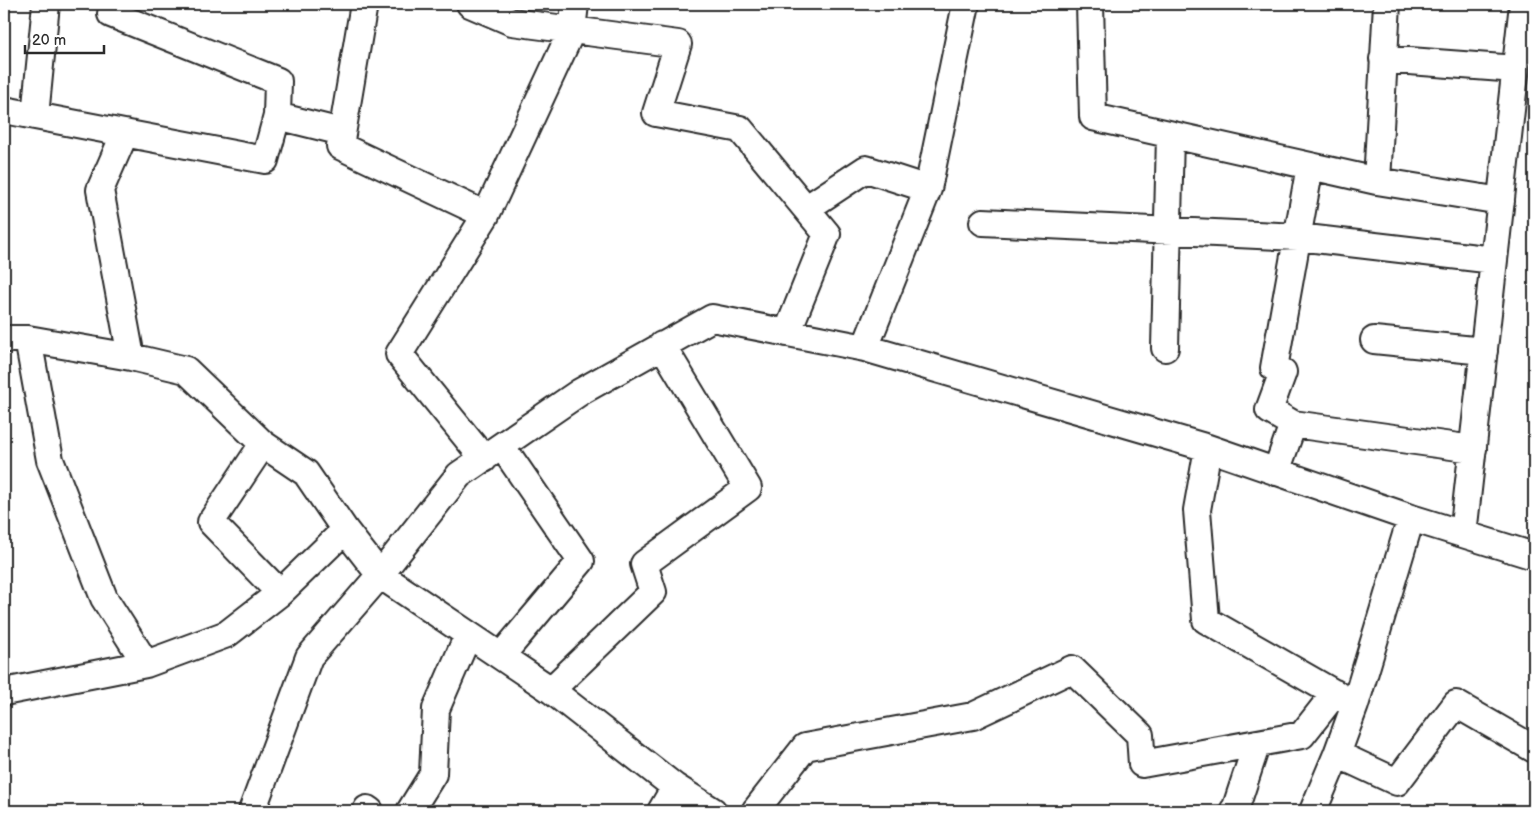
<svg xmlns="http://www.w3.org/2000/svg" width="1538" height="815" viewBox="0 0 1538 815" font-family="'Balsamiq Sans',sans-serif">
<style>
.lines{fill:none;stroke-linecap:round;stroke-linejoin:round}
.street-casing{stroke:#2b2b2b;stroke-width:30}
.street{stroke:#fff;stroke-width:26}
</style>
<rect width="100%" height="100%" fill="#fff"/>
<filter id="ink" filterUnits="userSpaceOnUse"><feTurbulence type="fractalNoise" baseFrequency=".02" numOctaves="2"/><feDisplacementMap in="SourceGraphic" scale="10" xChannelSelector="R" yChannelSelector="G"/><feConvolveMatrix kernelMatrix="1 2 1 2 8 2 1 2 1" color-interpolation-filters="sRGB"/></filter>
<g filter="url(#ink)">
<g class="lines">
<g class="street-casing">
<path id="street" d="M113 4 111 14 278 81 277 116 342 132
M364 4 340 146 486 215 399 354 484 459
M470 4 512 22 678 44 656 113 740 129 827 234 787 333
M1090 4 1093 117 1377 181 1501 201
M1383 59 1516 69
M4 110 265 160 277 116
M35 116 46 4
M125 133 100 190 131 357
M1377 181 1387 4
M807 208 866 169 928 189
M486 215 572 30 575 4
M983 222 1298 237 1494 260
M4 339H28L131 357 186 370 263 444 306 473 345 530 380 575 551 690 675 787 713 811
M28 339 50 460 104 598 146 664
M1374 340 1484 351
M865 348 928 189 966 4
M1165 348 1170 135
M1293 424 1473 449
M263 444 211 522 280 593
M1208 448 1197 510 1206 620 1355 705
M1276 472 1293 424 1269 410 1283 372 1274 368 1310 166
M1463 534 1523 4
M501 656 581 561 502 446
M551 690 653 592 644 564 748 488 662 345
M4 692 146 664 227 634 280 593 345 530
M1337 754 1397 782 1456 704 1534 749
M252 811 309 657 380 575 459 475 580 392 712 318 865 348 1208 448 1411 518 1534 556
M366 811 367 809 370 811
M410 811 433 774 436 709 468 635
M661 811 675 787
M755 811 805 747 973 716 1072 669 1140 735 1142 764 1302 735 1335 693
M1233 811 1236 807 1257 743
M1313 811 1337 754 1355 705 1411 518"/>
</g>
<use href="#street" class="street"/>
</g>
</g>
<rect width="1538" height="815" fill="none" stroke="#fff" stroke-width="20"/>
<rect x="10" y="10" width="1518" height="795" fill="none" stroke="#2b2b2b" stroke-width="2" filter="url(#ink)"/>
<path d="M25 45v8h79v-8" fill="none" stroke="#2b2b2b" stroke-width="2.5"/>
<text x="32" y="45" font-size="15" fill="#2b2b2b" stroke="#ffffff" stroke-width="4" paint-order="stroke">20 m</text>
</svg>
